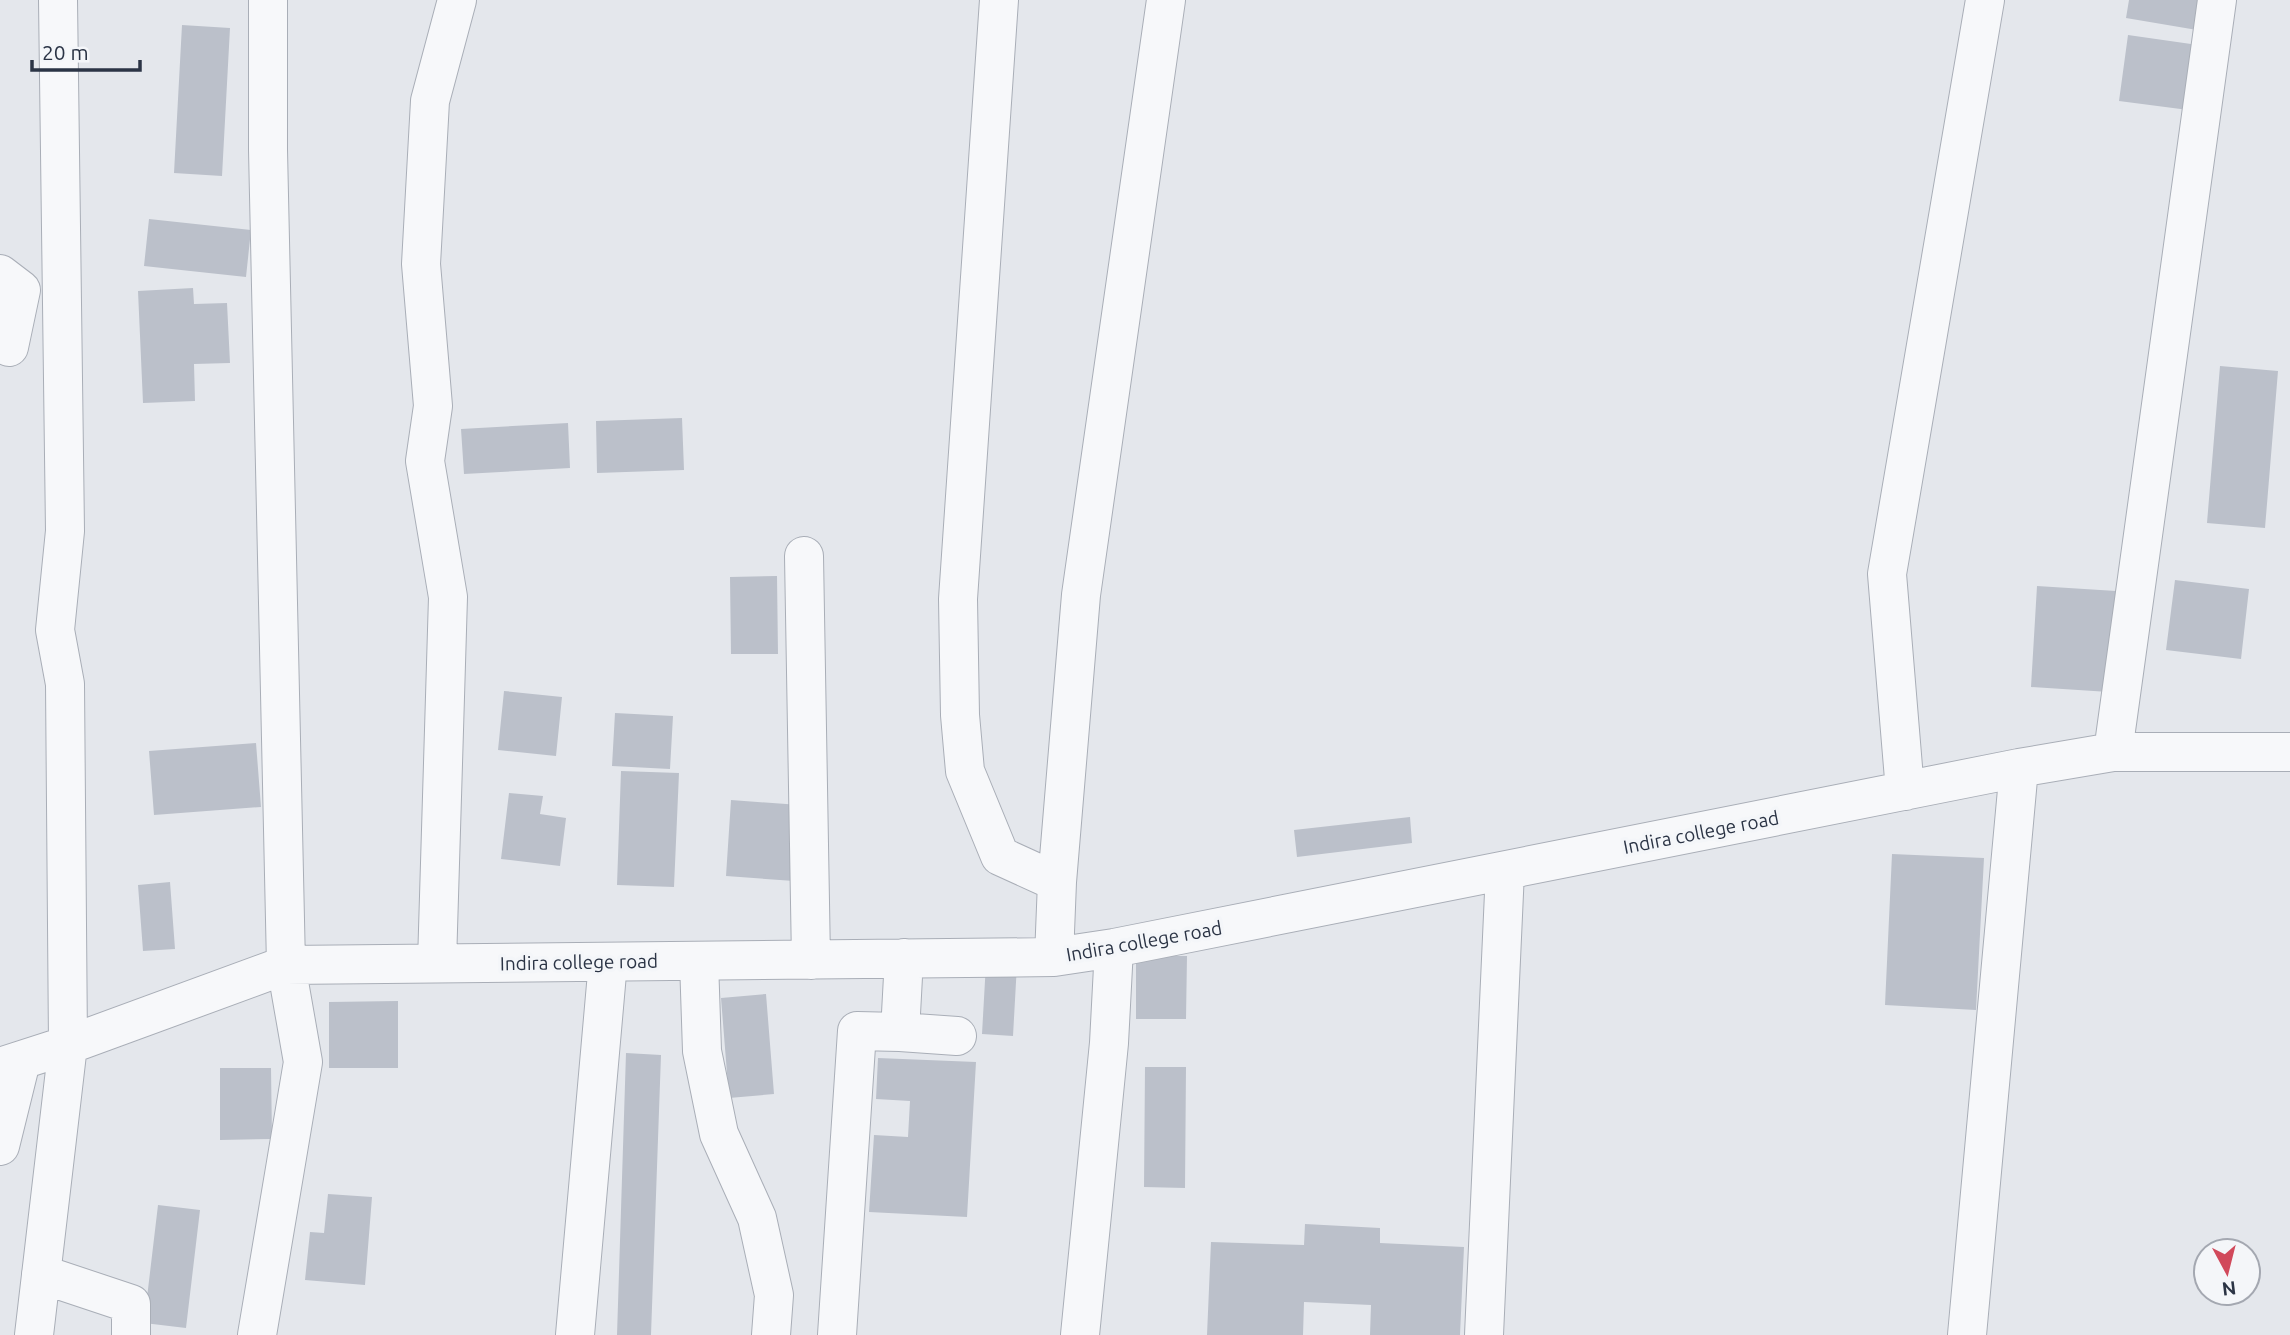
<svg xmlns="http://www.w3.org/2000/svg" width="2290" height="1335" viewBox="0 0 2290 1335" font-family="Ubuntu,sans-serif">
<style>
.building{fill:#bbc0ca}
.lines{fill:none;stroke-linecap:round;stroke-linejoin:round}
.minor-casing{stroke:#a9aeb7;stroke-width:40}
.minor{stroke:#f7f8fa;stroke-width:38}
.labels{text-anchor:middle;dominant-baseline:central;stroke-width:7;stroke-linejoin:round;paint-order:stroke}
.street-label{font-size:19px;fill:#2b3445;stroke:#f4f6f9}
</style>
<rect width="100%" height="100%" fill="#e4e7ec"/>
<path class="building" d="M2129 0H2202L2197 30 2126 18Z
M182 25 230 28 222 176 174 173Z
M2128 35 2205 46 2196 111 2119 101Z
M149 219 251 230 246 277 144 266Z
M193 288 194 304 227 303 230 363 194 364 195 401 143 403 138 291Z
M2220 366 2278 371 2265 528 2207 523Z
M682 418 684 470 597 473 596 421Z
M568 423 570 468 464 474 461 429Z
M777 576 778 654H731L730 577Z
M2175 580 2249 589 2241 659 2166 650Z
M2037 586 2116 591 2109 692 2031 687Z
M504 691 562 697 556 756 498 750Z
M615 713 673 716 670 769 612 766Z
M256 743 261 807 154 815 149 751Z
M621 771 679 773 674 887 617 885Z
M509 793 543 796 540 814 566 818 560 866 501 859Z
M731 800 800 805 794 881 726 876Z
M1410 817 1412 843 1297 857 1294 830Z
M1892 854 1984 858 1976 1010 1885 1005Z
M170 882 175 949 143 951 138 885Z
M1136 956H1187L1186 1019H1136Z
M986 963 1017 964 1013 1036 982 1034Z
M766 994 774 1094 729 1098 721 998Z
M398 1001V1068H329V1002Z
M626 1053 661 1055 651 1335H617Z
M878 1058 976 1062 967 1217 869 1212 874 1135 908 1137 910 1101 876 1099Z
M1145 1067H1186L1185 1188 1144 1187Z
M220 1068H271L272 1139 220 1140Z
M328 1194 372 1197 365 1285 305 1280 310 1232 324 1233Z
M158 1205 200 1210 186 1328 144 1323Z
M1305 1224 1380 1228V1243L1464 1247 1460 1335H1370L1371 1305 1304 1302 1303 1335H1207L1211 1242 1304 1245Z"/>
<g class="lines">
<g class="minor-casing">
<path id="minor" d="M999 0 958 599 960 715 965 771 1000 856 1057 882
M0 274 21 290 9 347
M804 556 811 960
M2113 752 2217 0
M1905 791 1887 574 1985 0
M1054 957 1057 882 1081 595 1166 0
M699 961 702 1051 719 1134 757 1218 774 1295 771 1335
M437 963 448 597 425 461 433 406 421 264 430 101 457 0
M900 1032 957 1036
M0 1067 68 1045 286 965 1054 957 1114 948 2019 768 2113 752H2290
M0 1146 21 1061
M41 1274 131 1304V1335
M34 1335 68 1045 65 684 55 630 65 531 58 0
M257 1335 303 1062 286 965 268 150V0
M575 1335 608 962
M837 1335 857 1031 900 1032 904 958
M1080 1335 1109 1043 1114 948
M1484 1335 1505 871
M1967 1335 2019 768"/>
</g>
<use href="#minor" class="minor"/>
</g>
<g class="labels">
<g class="street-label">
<text transform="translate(1701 832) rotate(-11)">Indira college road</text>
<text transform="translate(1144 941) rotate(-10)">Indira college road</text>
<text transform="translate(579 962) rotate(-1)">Indira college road</text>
</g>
</g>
<g transform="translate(2227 1272) rotate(173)"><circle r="33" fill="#f4f6f9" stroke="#a4a8b1" stroke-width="2"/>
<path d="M0-5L12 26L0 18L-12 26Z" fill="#d1495b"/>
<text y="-10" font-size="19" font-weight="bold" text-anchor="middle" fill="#2b3445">N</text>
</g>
<path d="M32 60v10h108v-10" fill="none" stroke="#2b3445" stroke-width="3.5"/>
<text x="42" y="60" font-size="21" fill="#2b3445" stroke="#f4f6f9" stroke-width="5" paint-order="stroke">20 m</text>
</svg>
